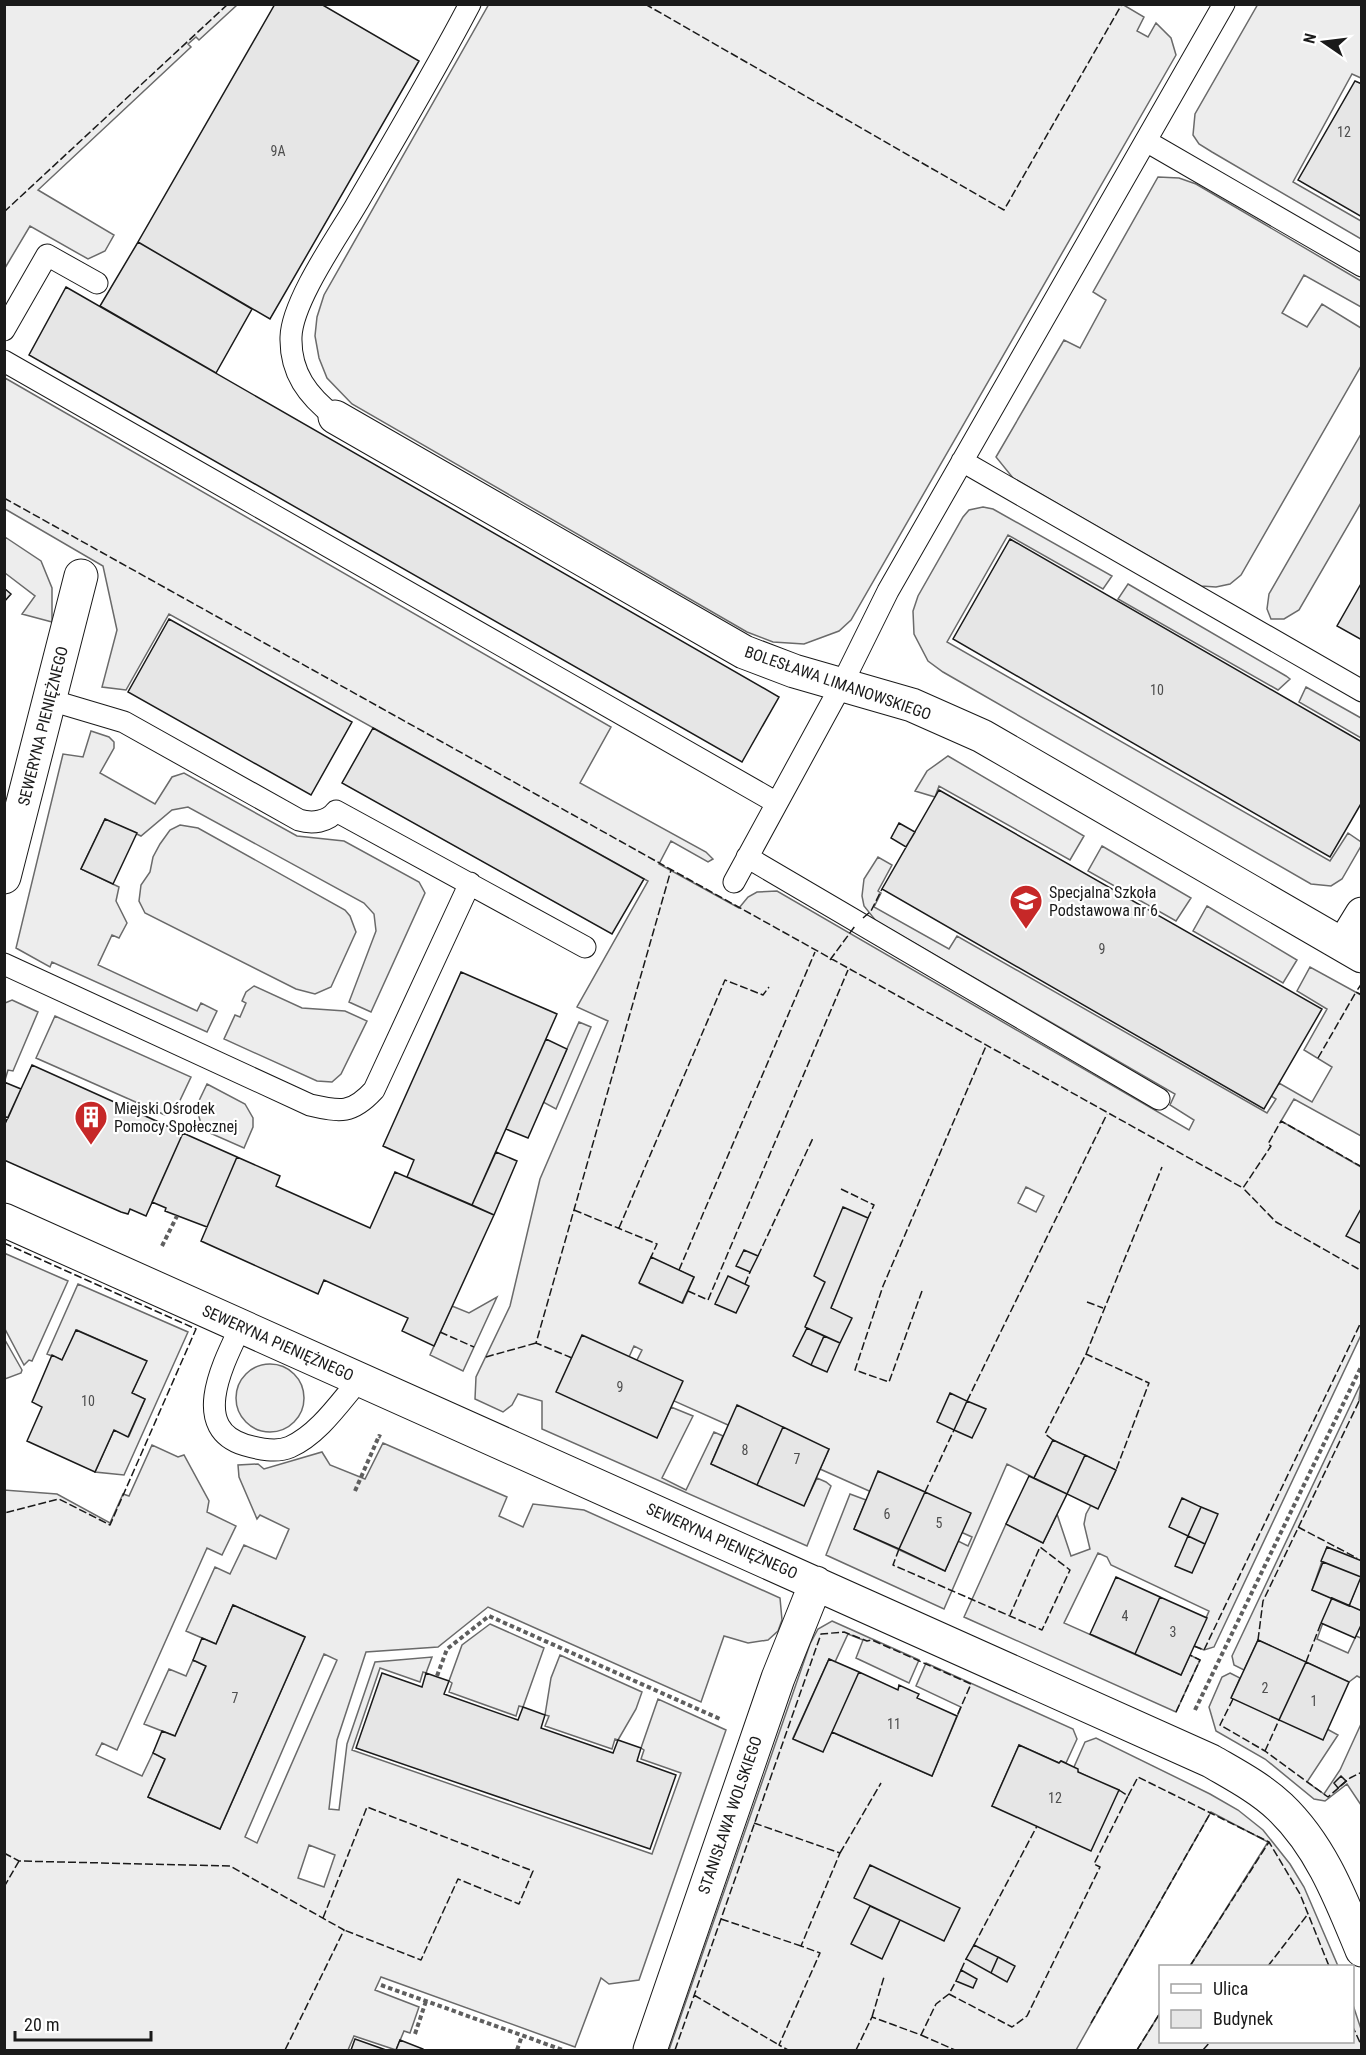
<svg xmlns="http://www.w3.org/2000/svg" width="1366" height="2055" viewBox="0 0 1366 2055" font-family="'Roboto Condensed',sans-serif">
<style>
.built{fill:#ededed;stroke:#6a6a6a;stroke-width:1.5;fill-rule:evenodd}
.building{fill:#e6e6e6;stroke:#1a1a1a;stroke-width:1.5}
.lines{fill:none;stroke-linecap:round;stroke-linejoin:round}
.service-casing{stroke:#1a1a1a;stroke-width:23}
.minor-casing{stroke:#1a1a1a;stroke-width:35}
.path{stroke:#5f5f5f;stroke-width:4;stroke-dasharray:4.5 3;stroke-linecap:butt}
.service{stroke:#fff;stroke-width:21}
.minor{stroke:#fff;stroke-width:33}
.fence{stroke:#1a1a1a;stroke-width:1.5;stroke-dasharray:8 3;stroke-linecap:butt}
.labels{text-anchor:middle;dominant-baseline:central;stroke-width:4.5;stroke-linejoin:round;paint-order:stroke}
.number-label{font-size:14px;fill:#4d4d4d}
.street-label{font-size:16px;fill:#1a1a1a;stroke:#fff}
.poi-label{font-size:16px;fill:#1a1a1a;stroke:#fff;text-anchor:start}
</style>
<rect width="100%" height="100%" fill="#fff"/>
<path class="built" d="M489 4H1122L1144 17 1137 31 1148 37 1156 23 1171 38 1176 55 851 620 839 631 804 644 773 642 747 632 352 404 327 378 319 358 315 336 317 317 324 295Z
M1258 4 1361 5V78L1352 74 1293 182 1361 221V239L1212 152 1199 144 1193 135 1195 114Z
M4 5H237L199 40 196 37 188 44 191 47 38 190 114 235 105 251 88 259 30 226 5 268Z
M1158 177 1179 178 1196 184 1361 281V307L1304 275 1282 313 1307 327 1322 304 1361 328V366L1241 575 1230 584 1216 587 1201 586 1013 478 996 457 1064 340 1080 348 1106 300 1093 292Z
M5 378 611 727 580 783 706 852 713 859 708 862 671 841 659 864 739 908 748 897 757 892 777 891 1189 1130 1194 1120 1170 1105 1175 1094 876 921 864 906 862 896 864 879 878 857 892 865 878 891 881 893 874 907 949 949 957 936 1267 1113 1276 1099 1271 1096 1279 1083 1312 1102 1332 1067 1304 1050 1327 1009 1297 991 1310 967 1361 995V1136L1294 1099 1281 1121 1361 1167V1335L1214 1647 1204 1650 1194 1646 1209 1611 1111 1565 1107 1557 1098 1553 1064 1623 1181 1675 1190 1655 1200 1660 1176 1712 964 1617 1006 1524 1043 1543 1057 1514 1071 1556 1090 1549 1084 1524 1086 1514 1091 1505 1098 1508 1116 1470 1053 1440 1034 1478 1007 1464 944 1609 826 1555 850 1494 866 1500 854 1529 945 1571 958 1541 968 1546 972 1537 820 1469 829 1449 728 1425 674 1401 637 1360 642 1350 634 1346 629 1357 657 1437 671 1407 693 1416 662 1478 686 1490 714 1432 723 1436 711 1464 804 1505 817 1478 826 1482 831 1486 807 1546 542 1429V1401L518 1394 512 1405 503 1412 475 1399 476 1377 510 1306 540 1179 608 1021 577 1007 648 881 169 614 126 690 102 687 117 630 103 566 5 509ZM1026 1187 1044 1196 1036 1212 1018 1203ZM651 1258 694 1277 683 1303 640 1284Z
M1361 434V503L1299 610 1284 619H1271L1267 609 1269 594Z
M983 507 993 509 1112 576 1103 589 1008 535 947 642 1330 861 1348 833 1361 842V846L1342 879 1331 886 1311 884 943 672 928 661 914 634 913 611 918 596 963 517 969 510Z
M5 537 41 561 52 588V622L22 614 35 596 5 573Z
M1128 584 1286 676 1290 679 1278 690 1118 599Z
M1306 687 1361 718V738L1299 702Z
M91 731 109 737 114 742V748L100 773 155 804 172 777 184 773 297 836 344 841 419 882 425 893 371 1012 349 1002 376 931 374 914 364 903 188 807 172 810 141 836 105 819 81 869 119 887 116 901 127 923 119 938 112 935 98 965 197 1011 201 1003 217 1011 207 1032 52 962 50 967 16 948 63 754 83 757Z
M948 756 1084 836 1070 860 939 786 935 797 915 791 927 771Z
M180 825 198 828 345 910 350 916 356 932 331 987 315 994 296 989 145 913 139 901 141 885 150 872 153 857 160 844 170 830Z
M1102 846 1191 898 1176 921 1088 871Z
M1207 906 1297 960 1283 983 1193 931Z
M254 986 302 1008 345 1011 367 1021 341 1074 332 1082 317 1081 224 1039 235 1015 240 1017 246 1003 242 1001 246 992Z
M12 1000 38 1012 13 1071 8 1070 5 1080V1003Z
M55 1016 191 1077 174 1113 168 1110 165 1115 36 1058Z
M579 1022 591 1027 556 1109 543 1102Z
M207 1084 245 1104 253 1118V1127L244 1148 203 1130 196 1107Z
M4 1253 68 1281 32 1361 29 1360 24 1365 5 1329Z
M78 1284 188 1332 124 1475 95 1472 114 1430 129 1436 145 1399 132 1393 146 1361 77 1330 62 1360 47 1354Z
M497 1297 463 1371 430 1355 452 1306 469 1313Z
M5 1340 22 1370 21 1373 5 1379Z
M236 1398a34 34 0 1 1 68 0a34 34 0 1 1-68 0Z
M1361 1383 1359 1400 1362 1401 1361 1561 1327 1547 1312 1590 1332 1598 1317 1639 1348 1653 1356 1636 1361 1638V1678L1357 1676 1349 1682 1258 1640 1244 1670 1234 1665 1232 1656Z
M383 1443 507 1497 499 1516 523 1527 533 1504 584 1510 780 1598 782 1620 778 1631 768 1640 748 1643 724 1636 701 1702 488 1607 438 1647 366 1652 337 1740 329 1809 339 1810 347 1744 375 1662 432 1657 426 1673 423 1672 420 1682 380 1668 352 1750 652 1854 681 1773 641 1759 644 1750 641 1748 658 1699 726 1730 639 1980 609 1984 601 1978 575 2047 381 1977 375 1990 419 2007 410 2033 404 2031 396 2050 354 2036 348 2050H5L4 1490 57 1494 110 1523 123 1494 129 1496 152 1445 178 1457 184 1455 209 1501 207 1512 236 1526 222 1555 207 1548 117 1750 102 1743 96 1755 142 1776 153 1753 165 1759 148 1797 220 1829 305 1637 233 1605 216 1644 186 1631 215 1567 230 1574 244 1545 276 1559 289 1529 260 1515 257 1519 239 1477 238 1465 258 1464 264 1469 322 1452 330 1465 365 1479ZM324 1654 337 1660 257 1843 245 1837ZM309 1845 335 1855 324 1887 298 1878Z
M1361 1575V1611L1349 1606Z
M832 1621 919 1660 909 1683 856 1658 863 1640 848 1634 835 1662 829 1659 793 1738 832 1732 932 1776 961 1707 916 1686 926 1663 1073 1729 1077 1739 1066 1763 1061 1761 1059 1763 1019 1745 992 1806 1118 1791 1078 1772 1074 1767 1085 1742 1096 1738 1210 1794 1238 1810 1263 1830 1290 1864 1304 1887 1338 1966H1190L1268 1842 1211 1812 1076 2050H669L810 1644 818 1629Z
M490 1624 544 1648 523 1707 519 1706 516 1716 449 1692 452 1683 449 1681 462 1645Z
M560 1655 642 1692 636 1709 618 1740 615 1739 612 1749 545 1726 549 1716 545 1715 551 1678Z
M193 1660 206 1666 175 1736 144 1724 169 1669 186 1676Z
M1230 1673 1240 1678 1232 1697 1327 1729 1338 1735 1307 1782 1324 1794 1340 1770 1361 1724V1805L1347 1784 1325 1801 1314 1799 1265 1759 1216 1731 1209 1707 1222 1677Z
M1353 2005 1361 2029V2050H1137L1160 2013V2042H1352Z"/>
<path class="building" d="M275 4H321L419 61 270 319 138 242Z
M1355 81 1362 84V217L1298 180Z
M138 242 252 309 216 373 100 306Z
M66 287 779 697 742 762 29 355Z
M1010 539 1362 742V802L1330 857 953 639Z
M1362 582V640L1337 626Z
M4 588 11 594 4 602Z
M169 619 352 722 311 795 128 692Z
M373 728 644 879 612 934 342 783Z
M939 790 1322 1009 1264 1109 882 889Z
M105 819 137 833 113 884 81 869Z
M899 823 915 832 906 847 891 838Z
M461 972 557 1014 472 1205 407 1177 414 1160 383 1146Z
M546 1039 567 1049 528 1138 506 1129Z
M32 1065 183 1133 146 1216 130 1209 128 1214 121 1212 4 1160V1126Z
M4 1082 21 1089 8 1118 4 1116Z
M183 1133 237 1157 207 1227 165 1211 166 1208 152 1202Z
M496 1152 517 1161 494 1215 472 1205Z
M237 1157 280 1176 276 1186 370 1228 395 1172 494 1215 434 1346 402 1331 408 1318 324 1280 318 1294 201 1241Z
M843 1207 868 1218 831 1308 852 1318 840 1343 805 1327 825 1282 814 1276Z
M1362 1207V1244L1346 1236Z
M744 1250 758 1256 750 1272 736 1266Z
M651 1257 694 1277 682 1303 639 1283Z
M728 1276 749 1286 736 1313 715 1304Z
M807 1328 824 1336 811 1365 793 1356Z
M76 1330 147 1361 132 1393 145 1399 128 1437 114 1430 95 1472 27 1441 42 1407 32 1402 52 1355 62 1360Z
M582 1335 683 1381 657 1438 556 1392Z
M824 1336 840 1343 827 1372 811 1365Z
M950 1393 967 1401 954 1430 937 1422Z
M967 1401 986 1409 972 1438 954 1430Z
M737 1405 783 1427 757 1485 711 1464Z
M783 1427 829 1449 804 1506 757 1485Z
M1053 1440 1085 1455 1067 1494 1034 1478Z
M1085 1455 1116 1470 1098 1509 1067 1494Z
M878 1471 925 1492 899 1549 854 1529Z
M1029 1476 1067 1494 1043 1543 1006 1524Z
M925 1492 971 1513 945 1571 899 1549Z
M1182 1498 1201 1507 1188 1536 1169 1527Z
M1201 1507 1218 1514 1205 1544 1188 1536Z
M1188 1536 1205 1544 1192 1573 1175 1566Z
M1327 1547 1362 1561 1361 1577 1321 1561Z
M1323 1562 1361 1577 1349 1606 1312 1590Z
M1116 1577 1160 1597 1135 1654 1090 1634Z
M1160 1597 1207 1618 1181 1675 1135 1654Z
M1332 1598 1362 1611V1623L1355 1638 1321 1623Z
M233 1605 305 1637 220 1829 148 1797 165 1759 153 1753 162 1731 175 1736 206 1666 193 1660 202 1638 216 1644Z
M1258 1640 1306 1662 1279 1720 1231 1698Z
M829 1659 859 1672 823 1752 793 1739Z
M1306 1662 1349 1682 1323 1740 1279 1720Z
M859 1672 898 1690 899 1685 919 1694 917 1698 957 1716 932 1776 832 1732Z
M382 1673 422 1687 426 1673 449 1681 444 1694 518 1720 523 1707 545 1715 541 1728 613 1753 618 1740 641 1748 637 1761 676 1775 650 1849 356 1748Z
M1019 1745 1059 1763 1061 1761 1078 1769V1772L1119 1790 1091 1851 992 1806Z
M1341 1776 1346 1781 1338 1788 1334 1783Z
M870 1865 960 1908 944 1941 854 1898Z
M870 1906 900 1920 882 1959 851 1944Z
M974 1945 998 1957 991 1973 966 1959Z
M998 1957 1015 1966 1007 1982 991 1973Z
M961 1970 977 1979 973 1988 956 1981Z
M355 2039 386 2050H351Z
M400 2040 423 2049V2050H396Z"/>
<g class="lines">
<g class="service-casing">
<path id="service" d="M1146 141 1362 266
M4 330 47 255 97 283
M4 361 777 803
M335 417C308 396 290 373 291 337 292 302 336 239 355 207 394 140 434 73 470 4
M962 461 1362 691
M50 700 124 722 299 820C312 824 328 822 336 811L585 947
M747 857 1159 1099
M734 882 842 684 888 591 1224 4
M4 964 310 1105C341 1112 352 1114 374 1090L470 883
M241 1326C225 1360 188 1428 245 1445 259 1449 276 1453 290 1447 319 1434 340 1402 360 1379"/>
</g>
<g class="minor-casing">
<path id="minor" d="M335 417 744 652 794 671 912 705 982 736 1362 956
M4 877 81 576
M1343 945 1362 914
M4 1220 1211 1761C1235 1775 1260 1788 1280 1807 1321 1846 1341 1899 1362 1950
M650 2050 778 1678 816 1583"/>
</g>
<path class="path" d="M162 1246 177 1216
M355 1491 379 1436 381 1437
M437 1676 447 1649 489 1616 720 1719
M1195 1710 1362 1365
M381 1985 563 2050
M415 2034 426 2001
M517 2050 522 2036"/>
<use href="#service" class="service"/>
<use href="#minor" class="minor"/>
<path class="fence" d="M645 4 1004 210 1122 4
M4 212 228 4
M4 498 1243 1188
M863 918 871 911 882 889
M830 960 855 926
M1362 983 1356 992 1362 995
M1318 1058 1356 992
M1362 1167 1281 1121 1268 1144 1271 1146 1243 1188 1276 1222 1362 1271
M841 1189 874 1205 868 1218
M574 1210 657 1244 651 1257
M619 1228 725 980 763 995 769 987
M4 1243 196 1329 110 1525 59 1499 4 1513
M758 1256 813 1138
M679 1270 815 952
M745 1284 750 1272
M688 1291 708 1300 848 970
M922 1291 889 1382 855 1370 883 1286 986 1046
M1087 1302 1103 1308
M440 1332 474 1347
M1086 1354 1162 1167
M486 1357 536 1343
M572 1358 536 1343 671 870
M967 1401 1107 1114
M1053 1440 1045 1434 1086 1354 1149 1383 1116 1470
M925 1492 954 1430
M1298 1527 1357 1558
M899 1549 893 1565 1042 1630 1070 1570 1040 1547 1010 1615
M1258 1640 1263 1601 1362 1395
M1194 1646 1204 1650 1362 1320
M1306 1662 1321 1623
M1233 1699 1220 1725 1265 1751 1328 1797 1350 1778 1362 1772
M1176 1712 1200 1660 1190 1655
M1265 1751 1279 1720
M1119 1790 1128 1796 1138 1777 1269 1842 1300 1894 1329 1966
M754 1823 840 1853 801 1946 820 1953 779 2045 788 2050
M4 1853 19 1861 230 1866 344 1930 285 2050
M840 1853 881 1783
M4 1887 19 1861
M323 1918 367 1807 533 1871 519 1904 458 1879 421 1960 344 1930
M721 1919 801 1946
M974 1945 1037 1826
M1190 1966 1269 1842
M1268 1966 1308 1914
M961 1970 966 1959
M949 1994 1012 2027 1027 2016 1100 1867 1094 1864 1128 1796
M694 1995 779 2045
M872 2017 884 1977
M1091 2023 1211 1812
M1352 2025 1362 2047
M921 2035 955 2050
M675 2050 821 1634 844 1632 867 1641 872 1640 971 1684 957 1716
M856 2050 872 2017 921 2035 936 2004 949 1994 956 1981
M1137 2050 1160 2013
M1203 2050 1210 2042"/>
</g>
<defs>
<g id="school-pin" transform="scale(1.725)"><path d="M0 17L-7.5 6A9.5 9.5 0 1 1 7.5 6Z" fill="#c62828" stroke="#fff"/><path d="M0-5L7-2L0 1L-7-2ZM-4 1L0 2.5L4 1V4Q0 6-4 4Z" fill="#fff"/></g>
<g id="building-pin" transform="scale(1.725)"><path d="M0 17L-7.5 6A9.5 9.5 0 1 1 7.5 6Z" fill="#c62828" stroke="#fff"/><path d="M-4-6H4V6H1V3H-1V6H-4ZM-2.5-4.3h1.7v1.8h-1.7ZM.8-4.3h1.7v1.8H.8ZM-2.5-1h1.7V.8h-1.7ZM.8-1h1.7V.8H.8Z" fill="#fff"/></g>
</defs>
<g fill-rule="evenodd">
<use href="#school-pin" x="1026" y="901"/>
<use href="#building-pin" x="91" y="1117"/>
</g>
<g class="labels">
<g class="number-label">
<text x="1344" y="132">12</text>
<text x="278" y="151">9A</text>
<text x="1157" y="690">10</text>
<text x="1102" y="949">9</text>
<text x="620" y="1387">9</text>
<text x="88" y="1401">10</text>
<text x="745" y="1450">8</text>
<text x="797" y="1459">7</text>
<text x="887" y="1514">6</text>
<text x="939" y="1523">5</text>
<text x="1125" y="1616">4</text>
<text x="1173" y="1632">3</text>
<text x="1265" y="1688">2</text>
<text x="235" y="1698">7</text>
<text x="1314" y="1701">1</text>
<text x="894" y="1724">11</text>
<text x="1055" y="1798">12</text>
</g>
<g class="street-label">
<text transform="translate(838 683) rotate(19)">BOLESŁAWA LIMANOWSKIEGO</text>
<text transform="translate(43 726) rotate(-76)">SEWERYNA PIENIĘŻNEGO</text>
<text transform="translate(278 1343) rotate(24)">SEWERYNA PIENIĘŻNEGO</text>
<text transform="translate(722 1541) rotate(24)">SEWERYNA PIENIĘŻNEGO</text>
<text transform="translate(730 1815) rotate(-71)">STANISŁAWA WOLSKIEGO</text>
</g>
<g class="poi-label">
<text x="1049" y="892">Specjalna Szkoła<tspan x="1049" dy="18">Podstawowa nr 6</tspan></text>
<text x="114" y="1108">Miejski Ośrodek<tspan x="114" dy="18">Pomocy Społecznej</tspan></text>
</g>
</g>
<rect width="1366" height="2055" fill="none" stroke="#1a1a1a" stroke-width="12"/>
<rect x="1159" y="1965" width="195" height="78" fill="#ffffff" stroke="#a3a3a3" stroke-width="1.5"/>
<rect x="1171" y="1984" width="30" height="9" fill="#ffffff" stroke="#a3a3a3" stroke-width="1.5"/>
<text x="1213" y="1995" font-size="18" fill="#1a1a1a">Ulica</text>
<rect x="1171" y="2010" width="30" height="18" fill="#e6e6e6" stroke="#a3a3a3" stroke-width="1.5"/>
<text x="1213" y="2025" font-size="18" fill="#1a1a1a">Budynek</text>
<g transform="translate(1324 42) rotate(284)" stroke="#ffffff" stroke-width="4.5" paint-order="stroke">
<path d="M0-4.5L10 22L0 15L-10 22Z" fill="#1a1a1a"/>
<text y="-9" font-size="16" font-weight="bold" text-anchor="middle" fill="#1a1a1a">N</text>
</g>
<path d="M15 2031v9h136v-9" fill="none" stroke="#1a1a1a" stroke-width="3"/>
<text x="24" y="2031" font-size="18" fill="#1a1a1a" stroke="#ffffff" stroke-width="4.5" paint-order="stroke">20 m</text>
</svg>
